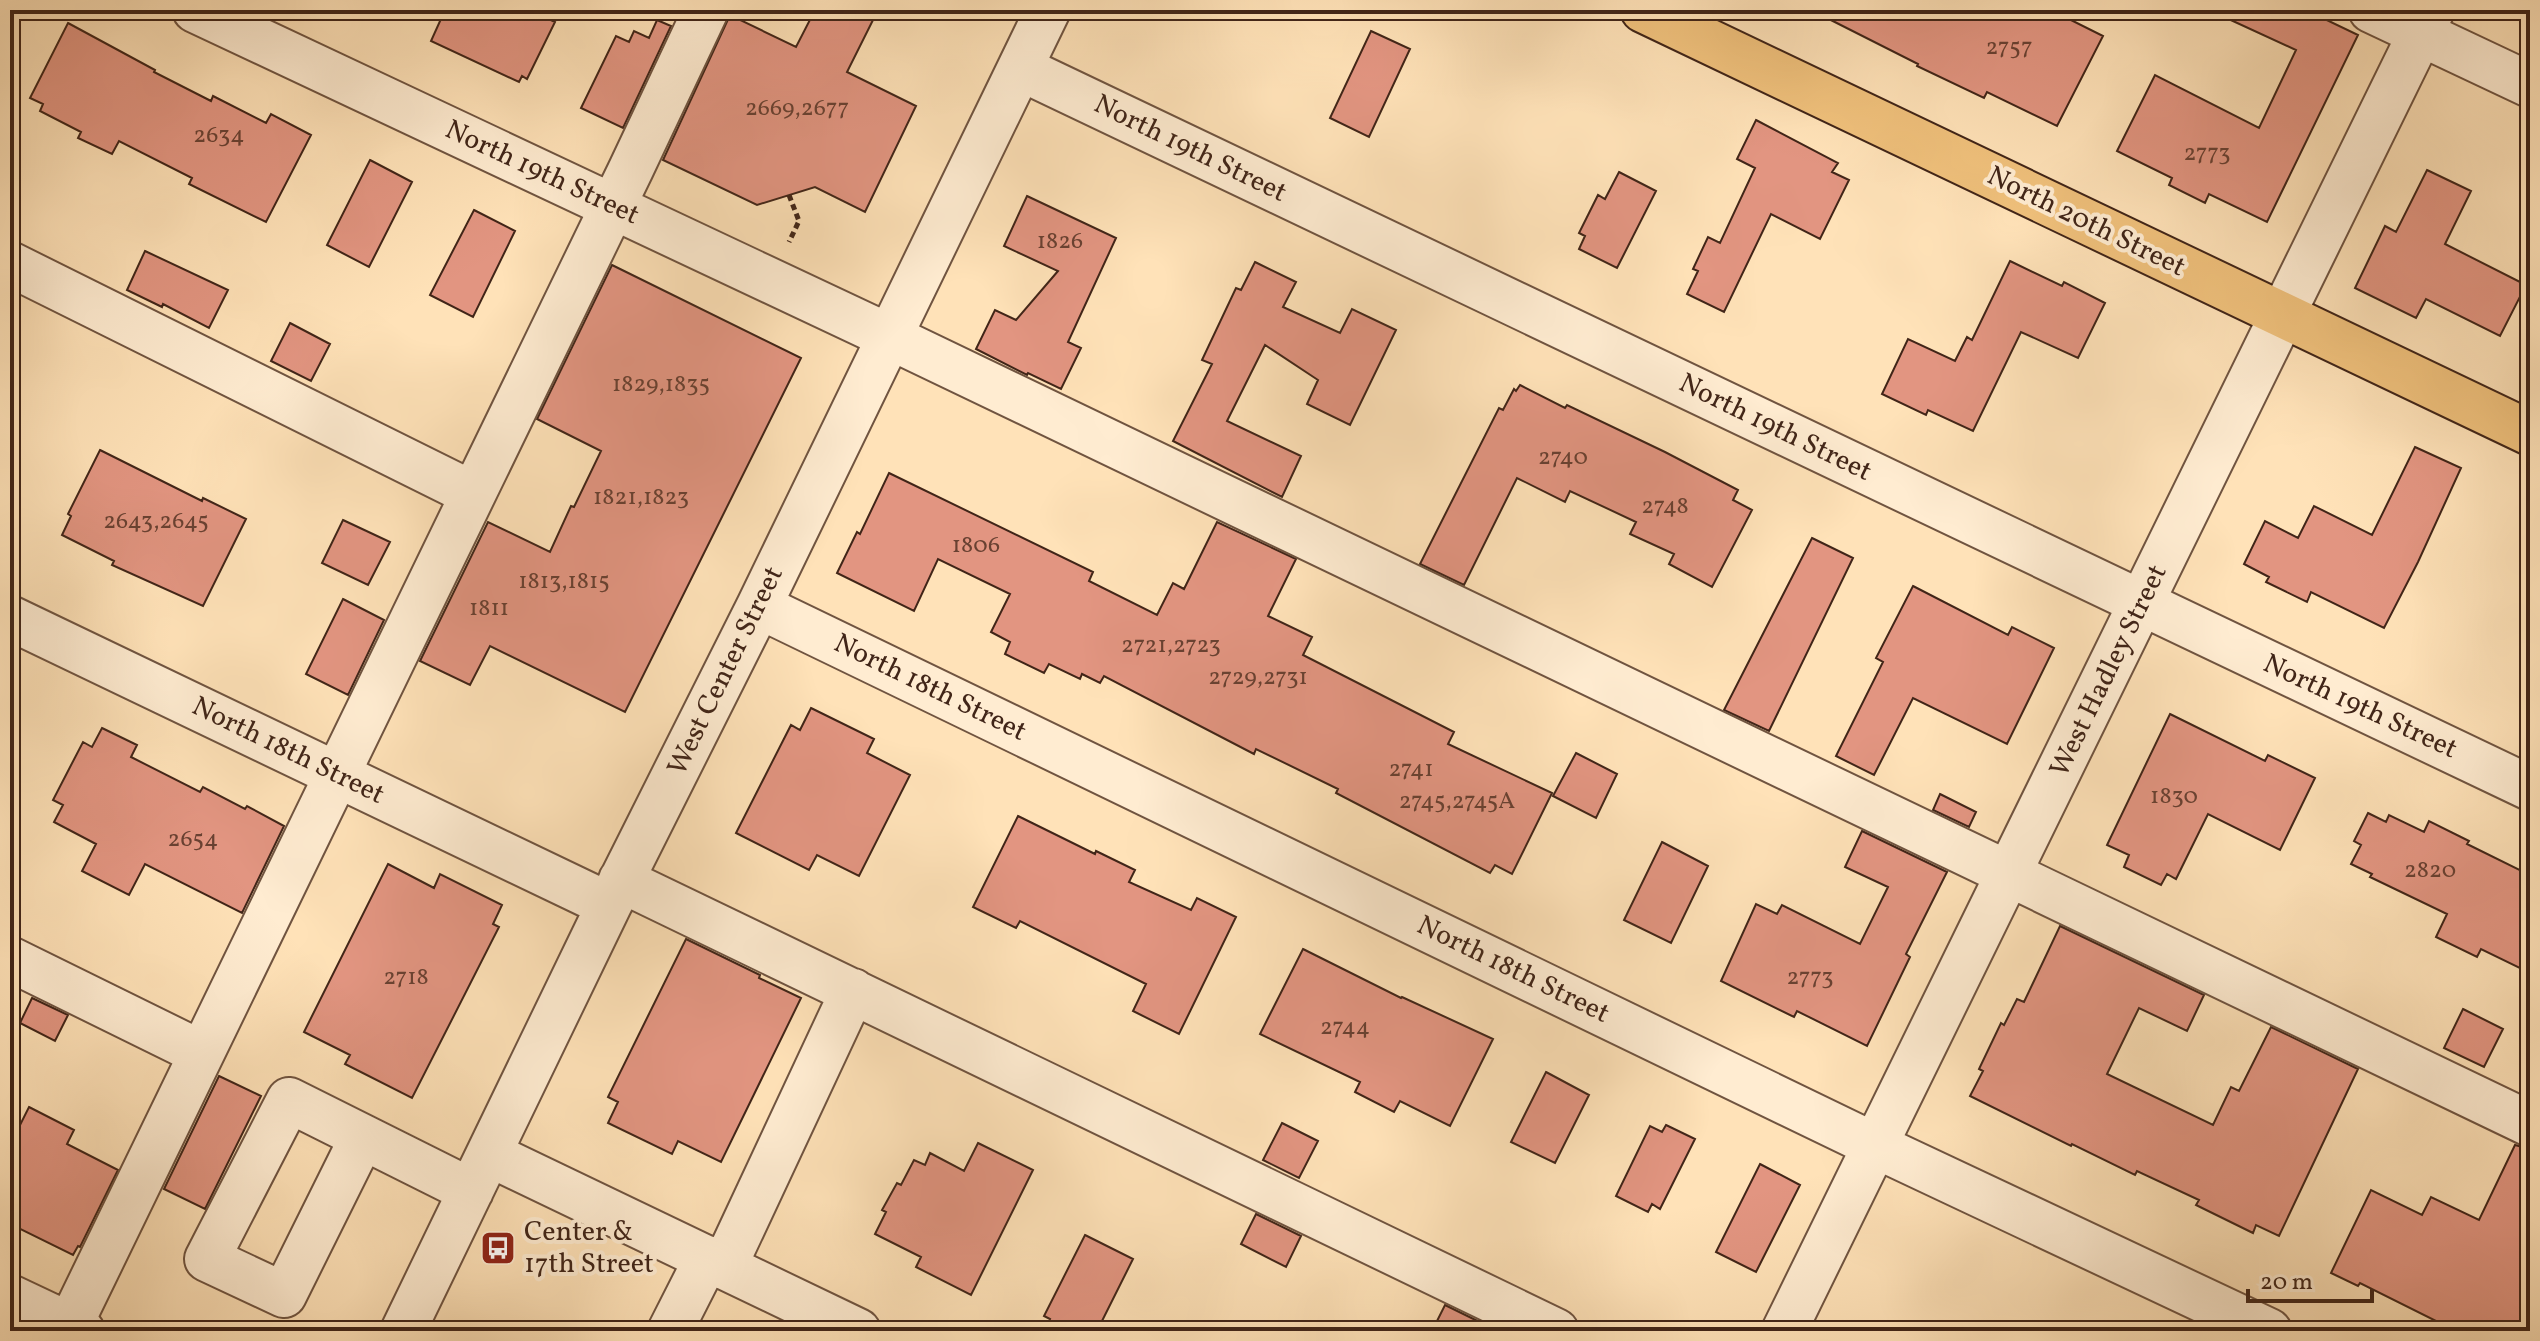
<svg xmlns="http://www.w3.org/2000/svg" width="2540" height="1341" viewBox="0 0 2540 1341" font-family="Vollkorn,serif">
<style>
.building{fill:#e29581;stroke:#412518;stroke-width:2}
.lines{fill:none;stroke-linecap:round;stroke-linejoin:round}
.minor-casing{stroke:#705440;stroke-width:48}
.major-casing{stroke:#412518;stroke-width:48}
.path{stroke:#412518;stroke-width:5;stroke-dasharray:6 4;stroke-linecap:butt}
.minor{stroke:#ffecd1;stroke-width:44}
.major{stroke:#f0c17c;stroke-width:44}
.labels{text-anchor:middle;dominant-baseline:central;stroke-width:8;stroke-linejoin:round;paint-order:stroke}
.number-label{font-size:24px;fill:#694132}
.street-label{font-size:28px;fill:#412518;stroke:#ffecd1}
.poi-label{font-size:28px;fill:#412518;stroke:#ffecd1;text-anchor:start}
</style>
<rect width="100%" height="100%" fill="#ffe2b8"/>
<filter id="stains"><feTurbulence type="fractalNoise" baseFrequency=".0025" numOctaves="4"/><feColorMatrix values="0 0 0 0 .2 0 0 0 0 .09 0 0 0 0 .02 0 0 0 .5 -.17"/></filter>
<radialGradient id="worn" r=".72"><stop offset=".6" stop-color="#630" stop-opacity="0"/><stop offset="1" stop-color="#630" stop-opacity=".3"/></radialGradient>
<path class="building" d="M445 10H530L555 22 527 79 522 76 519 82 431 41Z
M815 10H878L847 72 916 106 865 212 815 187 757 205 663 160 730 15 796 47Z
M1811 10H2051L2103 36 2057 126 1987 92 1984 98 1917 66 1918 64Z
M2209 10H2306L2358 35 2267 222 2209 194 2205 203 2169 185 2172 178 2117 151 2155 75 2259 128 2296 50Z
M657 20 671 26 623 128 581 108 616 36 629 42 634 31 649 38Z
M68 23 155 70 154 72 211 101 213 96 266 123 271 114 311 135 266 222 189 184 192 178 119 141 112 154 78 138 81 132 40 111 43 104 30 98Z
M1371 31 1410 49 1369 137 1330 118Z
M1756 120 1838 163 1832 172 1849 180 1820 239 1771 214 1724 312 1687 294 1698 271 1693 269 1708 237 1720 243 1755 168 1737 159Z
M370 160 412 182 369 267 327 245Z
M2427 170 2471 191 2445 244 2526 285 2500 336 2426 299 2416 318 2355 288 2385 226 2396 232Z
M1619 172 1656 191 1617 268 1579 249 1585 236 1579 233 1598 195 1605 199Z
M1027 196 1116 238 1068 342 1081 348 1061 389 1028 373 1027 375 976 349 995 310 1016 320 1058 271 1004 246Z
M474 210 515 231 473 317 430 295Z
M145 251 228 290 209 328 163 304 162 307 127 290Z
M2010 261 2062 286 2064 282 2105 303 2078 358 2021 332 1973 431 1928 410 1926 415 1882 394 1908 339 1955 361 1967 337 1972 340Z
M1255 262 1296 282 1283 307 1340 333 1352 309 1396 330 1350 425 1307 404 1318 380 1265 345 1227 421 1301 456 1282 497 1173 441 1212 364 1202 360 1236 288 1241 290Z
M612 265 801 358 625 712 490 646 470 685 420 661 488 522 550 552 571 506 574 507 601 451 537 419Z
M290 323 330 344 311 381 271 361Z
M1520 385 1565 408 1567 405 1665 452 1738 490 1733 500 1752 510 1712 587 1669 564 1674 554 1630 534 1636 522 1570 491 1565 502 1517 478 1464 585 1420 564 1499 408 1503 410 1514 389 1516 391Z
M2415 447 2461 468 2418 562 2384 628 2311 592 2307 602 2266 582 2269 577 2244 564 2265 521 2298 538 2314 506 2372 535Z
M100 450 202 501 203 498 246 519 203 606 112 565 114 561 62 535 71 516 68 514Z
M889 473 1093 572 1089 581 1157 615 1173 583 1184 589 1217 522 1296 559 1268 616 1312 637 1303 655 1454 732 1448 744 1552 793 1512 874 1495 865 1490 873 1336 793 1338 789 1256 749 1254 754 1104 676 1100 683 1082 674 1080 679 1049 664 1044 673 1005 654 1010 642 991 632 1010 594 938 559 914 611 837 573 857 532 860 534Z
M343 520 390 542 368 585 322 563Z
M1812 538 1853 558 1769 731 1724 710Z
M1913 586 2008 635 2012 627 2054 648 2007 744 1913 698 1874 775 1836 756 1883 662 1876 658Z
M343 599 384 620 348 695 306 674Z
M811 708 874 739 867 753 910 775 859 876 817 855 809 870 736 833 791 725 800 730Z
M2170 714 2265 761 2268 755 2315 778 2280 850 2208 814 2176 879 2167 874 2161 885 2124 867 2129 855 2107 845Z
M102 728 137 745 131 757 200 792 203 787 245 809 247 806 284 826 242 913 145 864 129 895 82 871 96 844 54 822 63 805 53 800 83 742 92 747Z
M1576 753 1617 774 1596 818 1553 796Z
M1940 794 1976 812 1969 827 1933 810Z
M2368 813 2386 822 2389 815 2424 832 2429 821 2469 841 2467 844 2530 875V973L2481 949 2477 957 2436 937 2447 914 2370 877 2372 874 2351 864 2361 845 2354 841Z
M1018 816 1095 854 1096 851 1135 870 1129 882 1191 910 1197 898 1236 917 1179 1034 1133 1011 1146 984 1020 921 1016 928 973 907Z
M1862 831 1947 872 1906 954 1910 957 1867 1046 1797 1011 1794 1017 1721 981 1756 904 1777 914 1782 905 1860 944 1888 887 1845 867Z
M1662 842 1708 866 1671 943 1624 920Z
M388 864 434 888 440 874 502 905 493 924 499 927 412 1098 345 1064 350 1055 304 1032Z
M2060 926 2204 995 2187 1031 2139 1008 2107 1074 2213 1125 2231 1087 2239 1091 2271 1027 2358 1069 2279 1236 2256 1225 2253 1233 2196 1205 2199 1200 2137 1171 2135 1175 2072 1144 2071 1146 1970 1096 1983 1071 1979 1069 2001 1023 2004 1025 2017 999 2024 1002Z
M686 939 760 975 759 978 801 998 721 1162 678 1141 672 1154 608 1123 618 1102 608 1097Z
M1303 949 1401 998 1402 997 1493 1039 1450 1126 1400 1101 1394 1112 1355 1092 1360 1082 1260 1034Z
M32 998 68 1015 55 1041 20 1023Z
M2463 1009 2503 1029 2484 1067 2444 1048Z
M1546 1072 1589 1095 1555 1163 1511 1142Z
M219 1076 261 1096 205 1209 164 1189Z
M29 1107 74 1130 67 1144 118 1170 80 1247 78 1246 73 1255 10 1224V1145Z
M1282 1123 1318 1141 1299 1178 1263 1160Z
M1666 1125 1695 1139 1660 1209 1652 1204 1648 1212 1616 1196 1650 1126 1662 1132Z
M978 1143 1033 1170 971 1295 916 1267 921 1257 875 1234 886 1212 882 1210 897 1183 901 1185 914 1160 925 1165 930 1153 964 1171Z
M2515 1145 2530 1149V1331H2456L2360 1283 2358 1286 2331 1273 2371 1190 2422 1215 2431 1197 2479 1220Z
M1760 1164 1800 1185 1756 1272 1716 1252Z
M1256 1214 1301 1236 1286 1267 1241 1244Z
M1085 1235 1133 1259 1097 1331H1044L1050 1319 1044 1316Z
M1445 1305 1498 1331H1432Z"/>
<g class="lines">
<g class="minor-casing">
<path id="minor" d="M195 10 888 336 2530 1124
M2371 10 2530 85
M1020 68 2530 788
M10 264 473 494
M759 606 1874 1145 2269 1331
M10 618 609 905
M621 880 1556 1331
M10 959 201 1053
M362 1138 284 1295 207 1259 289 1100 471 1191
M489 1154 858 1331
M724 1267 853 991
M10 1297 82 1331
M67 1331 631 169 706 10
M403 1331 609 905 759 606 1048 10
M670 1331 707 1258
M1784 1331 2432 10"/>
</g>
<g class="major-casing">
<path id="major" d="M1643 10 2530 433"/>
</g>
<path class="path" d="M789 195 799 221 789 242"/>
<use href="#minor" class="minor"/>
<use href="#major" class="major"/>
</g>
<defs>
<g id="bus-square" transform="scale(1.8)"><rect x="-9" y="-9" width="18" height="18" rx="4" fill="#8f2418" stroke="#ffecd1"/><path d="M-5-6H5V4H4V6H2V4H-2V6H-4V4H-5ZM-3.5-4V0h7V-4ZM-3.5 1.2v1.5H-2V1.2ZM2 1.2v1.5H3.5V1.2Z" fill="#fff"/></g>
</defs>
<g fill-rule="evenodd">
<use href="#bus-square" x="498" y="1248"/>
</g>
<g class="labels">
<g class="number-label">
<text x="2009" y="48">2757</text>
<text x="797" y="109">2669,2677</text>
<text x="219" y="136">2634</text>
<text x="2207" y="154">2773</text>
<text x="1060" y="242">1826</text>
<text x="661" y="385">1829,1835</text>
<text x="1563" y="458">2740</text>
<text x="641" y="498">1821,1823</text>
<text x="1665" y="507">2748</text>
<text x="156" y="522">2643,2645</text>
<text x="976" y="546">1806</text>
<text x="564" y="582">1813,1815</text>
<text x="489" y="609">1811</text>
<text x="1171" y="646">2721,2723</text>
<text x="1258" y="678">2729,2731</text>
<text x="1411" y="770">2741</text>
<text x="2174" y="797">1830</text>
<text x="1457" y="802">2745,2745A</text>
<text x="193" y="840">2654</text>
<text x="2430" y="871">2820</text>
<text x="406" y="978">2718</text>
<text x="1810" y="978">2773</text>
<text x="1345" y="1028">2744</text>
</g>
<g class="street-label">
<text transform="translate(1190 149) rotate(26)">North 19th Street</text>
<text transform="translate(542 173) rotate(25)">North 19th Street</text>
<text transform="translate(2086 222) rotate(26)">North 20th Street</text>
<text transform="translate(1775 428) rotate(26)">North 19th Street</text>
<text transform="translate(726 671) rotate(-64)">West Center Street</text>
<text transform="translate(2109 671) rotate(-64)">West Hadley Street</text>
<text transform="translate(930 688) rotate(26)">North 18th Street</text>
<text transform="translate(2360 707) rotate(25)">North 19th Street</text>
<text transform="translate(288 751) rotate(26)">North 18th Street</text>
<text transform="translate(1513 970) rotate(26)">North 18th Street</text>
</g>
<g class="poi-label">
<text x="524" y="1232">Center &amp;<tspan x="524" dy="32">17th Street</tspan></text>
</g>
</g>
<rect width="2540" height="1341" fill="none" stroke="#ffe2b8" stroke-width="40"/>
<rect x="12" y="12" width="2516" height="1317" fill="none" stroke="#412518" stroke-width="4"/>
<rect x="20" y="20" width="2500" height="1301" fill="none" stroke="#412518" stroke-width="2"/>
<path d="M2248 1289v12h124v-12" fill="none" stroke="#412518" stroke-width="4"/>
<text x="2260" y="1289" font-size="24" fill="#412518" stroke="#ffecd1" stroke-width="6" paint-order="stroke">20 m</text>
<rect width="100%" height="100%" filter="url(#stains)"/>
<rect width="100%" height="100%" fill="url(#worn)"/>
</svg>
